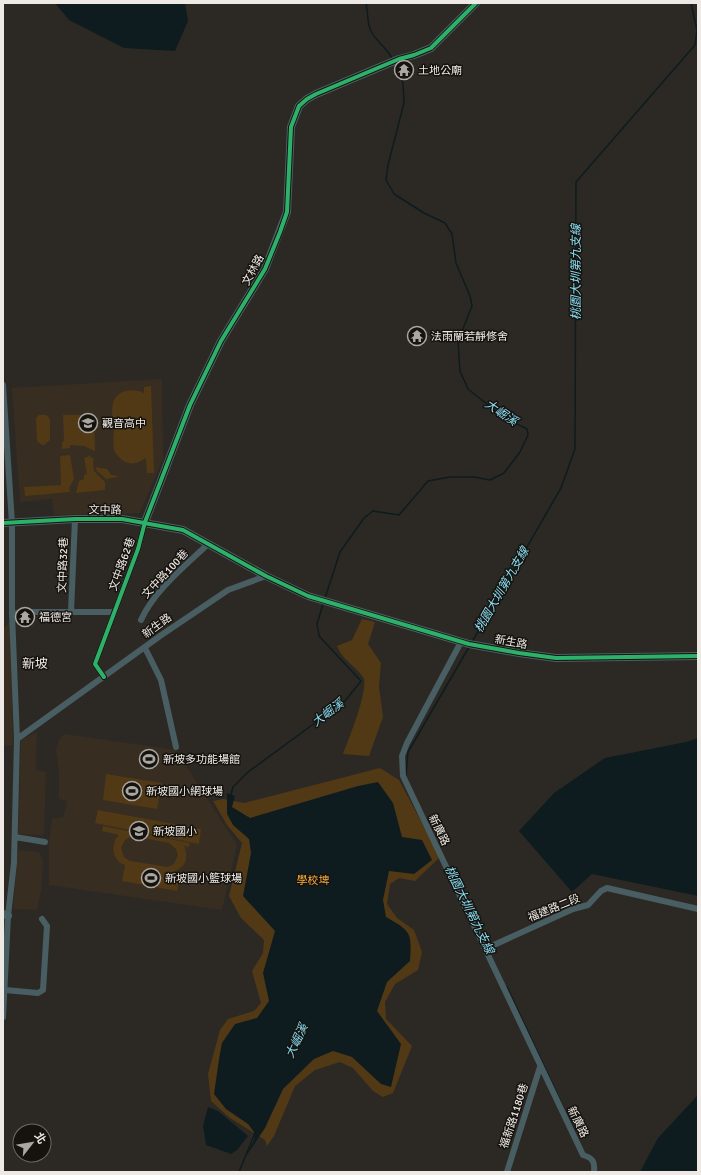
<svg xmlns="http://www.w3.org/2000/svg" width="701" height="1175" viewBox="0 0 701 1175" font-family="Signika,'Noto Sans TC',sans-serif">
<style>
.built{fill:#372d21}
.green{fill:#523915;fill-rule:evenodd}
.water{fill:#0e1c1f}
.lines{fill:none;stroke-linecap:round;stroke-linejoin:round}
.stream{stroke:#0e1c1f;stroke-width:1.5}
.street{stroke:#485e62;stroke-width:6}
.secondary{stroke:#476166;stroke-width:8}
.cycleway-casing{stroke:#16130f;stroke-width:6}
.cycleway{stroke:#2db169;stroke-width:4}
.labels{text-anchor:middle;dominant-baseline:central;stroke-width:3;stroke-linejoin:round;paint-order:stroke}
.poi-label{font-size:11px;fill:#eee9e4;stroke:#16130f;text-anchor:start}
.street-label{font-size:11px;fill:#eee9e4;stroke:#16130f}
.park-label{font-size:11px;fill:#f7ad3f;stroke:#16130f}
.water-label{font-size:12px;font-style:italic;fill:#89dff5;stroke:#16130f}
.quarter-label{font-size:13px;fill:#eee9e4;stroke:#16130f}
</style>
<rect width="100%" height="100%" fill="#2c2924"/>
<path class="built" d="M162 379 163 459 140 513 54 515 52 499 20 502 12 388Z
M10 621 13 745 3 746V629Z
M37 732 36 770 46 772 44 835 18 834 21 740Z
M64 734 176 750 237 845 222 910 49 885V843L52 819 63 817 67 801 59 799V772L56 750 59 740Z
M18 850 39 852 43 861 41 891 37 910 13 909Z"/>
<path class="green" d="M151 386 154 473H147L146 458C136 465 127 466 119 457 118 456 116 454 115 452 112 445 114 435 114 428 113 420 111 410 113 403 117 389 134 388 144 393V387Z
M39 415H46L50 419V440L44 445H42L37 441 36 418Z
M63 415H94L95 451 86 447 85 446 70 445V448L62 449V442L64 441Z
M70 455 74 479 69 488 70 492 25 496 24 487 61 485 60 456Z
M89 456 94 459 93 462 94 471 105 482V490L76 493 79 481 84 479V475L87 474 84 458Z
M95 467 107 469 111 475 118 476 117 477 106 479 97 471Z
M362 619 375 622 368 644 381 663 379 687 383 717 369 756 343 754C348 741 370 687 363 677 354 664 344 662 337 646L352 640Z
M380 768 399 780 440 857 415 881 399 878 390 884 387 904 397 918 414 930 422 952 418 970 395 984 385 1002 386 1019 412 1046 393 1093 383 1097 373 1091 353 1068 340 1062 315 1070 295 1086 274 1136 267 1146 265 1140 230 1118 211 1101 208 1074 220 1030 228 1019 254 1011 261 1003 252 971 263 953 264 940 241 918 229 896 242 843 227 825 213 801 223 799 244 803Z
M106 774 162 783 157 809 103 800Z
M98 810 201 829 199 844 95 823Z
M103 826 190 843 189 847 184 846C190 860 184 869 171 872L180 874 177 891 122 881 125 865C112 862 110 843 119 835L102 831ZM132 836 169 843 176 849 178 855 174 864 168 867 130 861 124 857 121 848 125 840Z"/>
<path class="water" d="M55 3H185L188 21 175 51 124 48 69 20Z
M698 738V896L592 874 572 892 519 831 554 793 605 758 686 742Z
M378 782 393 803 402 837 422 840 432 860 414 874 389 871 383 900 386 917C411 931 412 933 410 961L387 982 377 1011 401 1044 391 1087 381 1084 352 1057 333 1051 314 1059 283 1089 265 1128 243 1161 254 1140V1132L248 1124 226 1109 214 1094 219 1059 222 1043 235 1024 257 1018 269 1001 263 973 275 931 243 896 251 853 249 839 233 825 227 814V793L235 796 232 807 250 818 358 786Z
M698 1095V1172H640L658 1138Z
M208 1107 218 1111 248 1136 237 1150 231 1154 206 1145 203 1126Z"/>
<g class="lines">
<path class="stream" d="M366 3C368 12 367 24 371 31 376 42 388 48 392 59
M325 598 340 552 364 518 373 511 399 515 428 481 450 477H474L490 480 504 473 520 452 528 435 527 429 503 417 468 389 460 371 458 341 472 306 470 296 456 263 452 234 445 223 424 213 394 194 386 180 388 165 404 103 403 83 395 64
M472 642 561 488 575 449 576 182 695 45 697 30 691 3
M406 775 408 752 469 647
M231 795 233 787 248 772 345 701 361 681 319 636 317 624 323 604
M507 987 575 1132
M239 1172 255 1133"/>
<path class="street" d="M3 385 12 523V614L17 739 14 863 8 916 3 1017
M71 612 75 519
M12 614 25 612H114
M141 620C154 591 185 566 208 544
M461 642 407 743 402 756 403 776 583 1155C593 1158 595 1162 594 1172
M145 648 161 680 176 747
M104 677 95 664 138 549 145 522
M17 739 160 636 228 590 266 576
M15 837 45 842
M485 949 573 909 588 905 601 891 607 888 698 909
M5 990 38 993 43 990 47 926 42 919
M507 1172 540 1067"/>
<path class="secondary" d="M145 522 190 405 221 341 265 269 287 212 291 127 299 106 307 99 316 94 399 59 414 55 431 48 476 3
M3 523 75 519H122L183 530 266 576 308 596 469 644 519 653 556 658 698 656
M3 914 8 916"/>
<g class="cycleway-casing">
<path id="cycleway" d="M3 523 75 519H122L183 530 266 576 308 596 469 644 519 653 556 658 698 656
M104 677 95 664 138 549 145 522 190 405 221 341 265 269 280 232 287 212 291 127 299 106 307 99 316 94 399 59 414 55 431 48 476 3"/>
</g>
<use href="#cycleway" class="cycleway"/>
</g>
<defs>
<g id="temple-ring" transform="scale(1)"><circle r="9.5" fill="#16130f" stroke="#aaa6a1" stroke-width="1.5"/><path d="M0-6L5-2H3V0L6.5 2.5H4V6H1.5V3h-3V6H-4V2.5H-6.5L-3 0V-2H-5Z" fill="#aaa6a1"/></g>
<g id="school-ring" transform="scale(1)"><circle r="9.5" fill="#16130f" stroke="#aaa6a1" stroke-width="1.5"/><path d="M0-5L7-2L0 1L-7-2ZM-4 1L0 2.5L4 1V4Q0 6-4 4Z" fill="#aaa6a1"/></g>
<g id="stadium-ring" transform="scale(1)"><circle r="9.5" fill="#16130f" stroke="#aaa6a1" stroke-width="1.5"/><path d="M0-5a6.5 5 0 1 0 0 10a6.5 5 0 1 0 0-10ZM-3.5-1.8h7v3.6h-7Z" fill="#aaa6a1"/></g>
</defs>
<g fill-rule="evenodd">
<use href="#temple-ring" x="404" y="70"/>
<use href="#temple-ring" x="417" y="336"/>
<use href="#school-ring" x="88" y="423"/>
<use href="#temple-ring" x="25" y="617"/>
<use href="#stadium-ring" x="149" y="759"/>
<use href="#stadium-ring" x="132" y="791"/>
<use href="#school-ring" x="139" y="831"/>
<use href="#stadium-ring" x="151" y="878"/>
</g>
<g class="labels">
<g class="poi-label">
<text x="418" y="70">土地公廟</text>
<text x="431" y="336">法雨蘭若靜修舍</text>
<text x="102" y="423">觀音高中</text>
<text x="39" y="617">福德宮</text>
<text x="163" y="759">新坡多功能場館</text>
<text x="146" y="791">新坡國小網球場</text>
<text x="153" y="831">新坡國小</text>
<text x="165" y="878">新坡國小籃球場</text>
</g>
<g class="street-label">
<text transform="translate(253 270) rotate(-62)">文林路</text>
<text transform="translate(105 510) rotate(1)">文中路</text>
<text transform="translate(122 564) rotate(-70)">文中路62巷</text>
<text transform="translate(63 565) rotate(-88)">文中路32巷</text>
<text transform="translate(165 574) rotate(-47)">文中路100巷</text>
<text transform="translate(157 626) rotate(-36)">新生路</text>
<text transform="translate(511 642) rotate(10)">新生路</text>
<text transform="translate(439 830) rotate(64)">新廣路</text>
<text transform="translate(554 908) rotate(-22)">福建路二段</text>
<text transform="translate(514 1116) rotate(-72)">福新路1180巷</text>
<text transform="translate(578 1122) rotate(64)">新廣路</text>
</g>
<g class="park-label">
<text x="313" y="880">學校埤</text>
</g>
<g class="water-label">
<text transform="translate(576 272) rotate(-90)">桃園大圳第九支線</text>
<text transform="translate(501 413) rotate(34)">大崛溪</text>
<text transform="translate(502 590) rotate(-60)">桃園大圳第九支線</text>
<text transform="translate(328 713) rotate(-37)">大崛溪</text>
<text transform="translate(469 910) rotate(64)">桃園大圳第九支線</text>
<text transform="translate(297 1041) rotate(-65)">大崛溪</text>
</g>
<g class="quarter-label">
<text x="35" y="664">新坡</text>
</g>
</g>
<rect width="701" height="1175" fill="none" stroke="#eee9e4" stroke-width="8"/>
<g transform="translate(32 1143) rotate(59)"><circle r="19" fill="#16130f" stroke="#6c6964"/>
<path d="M0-3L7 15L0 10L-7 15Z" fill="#aaa6a1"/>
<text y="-6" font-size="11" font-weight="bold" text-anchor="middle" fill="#eee9e4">北</text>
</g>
</svg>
